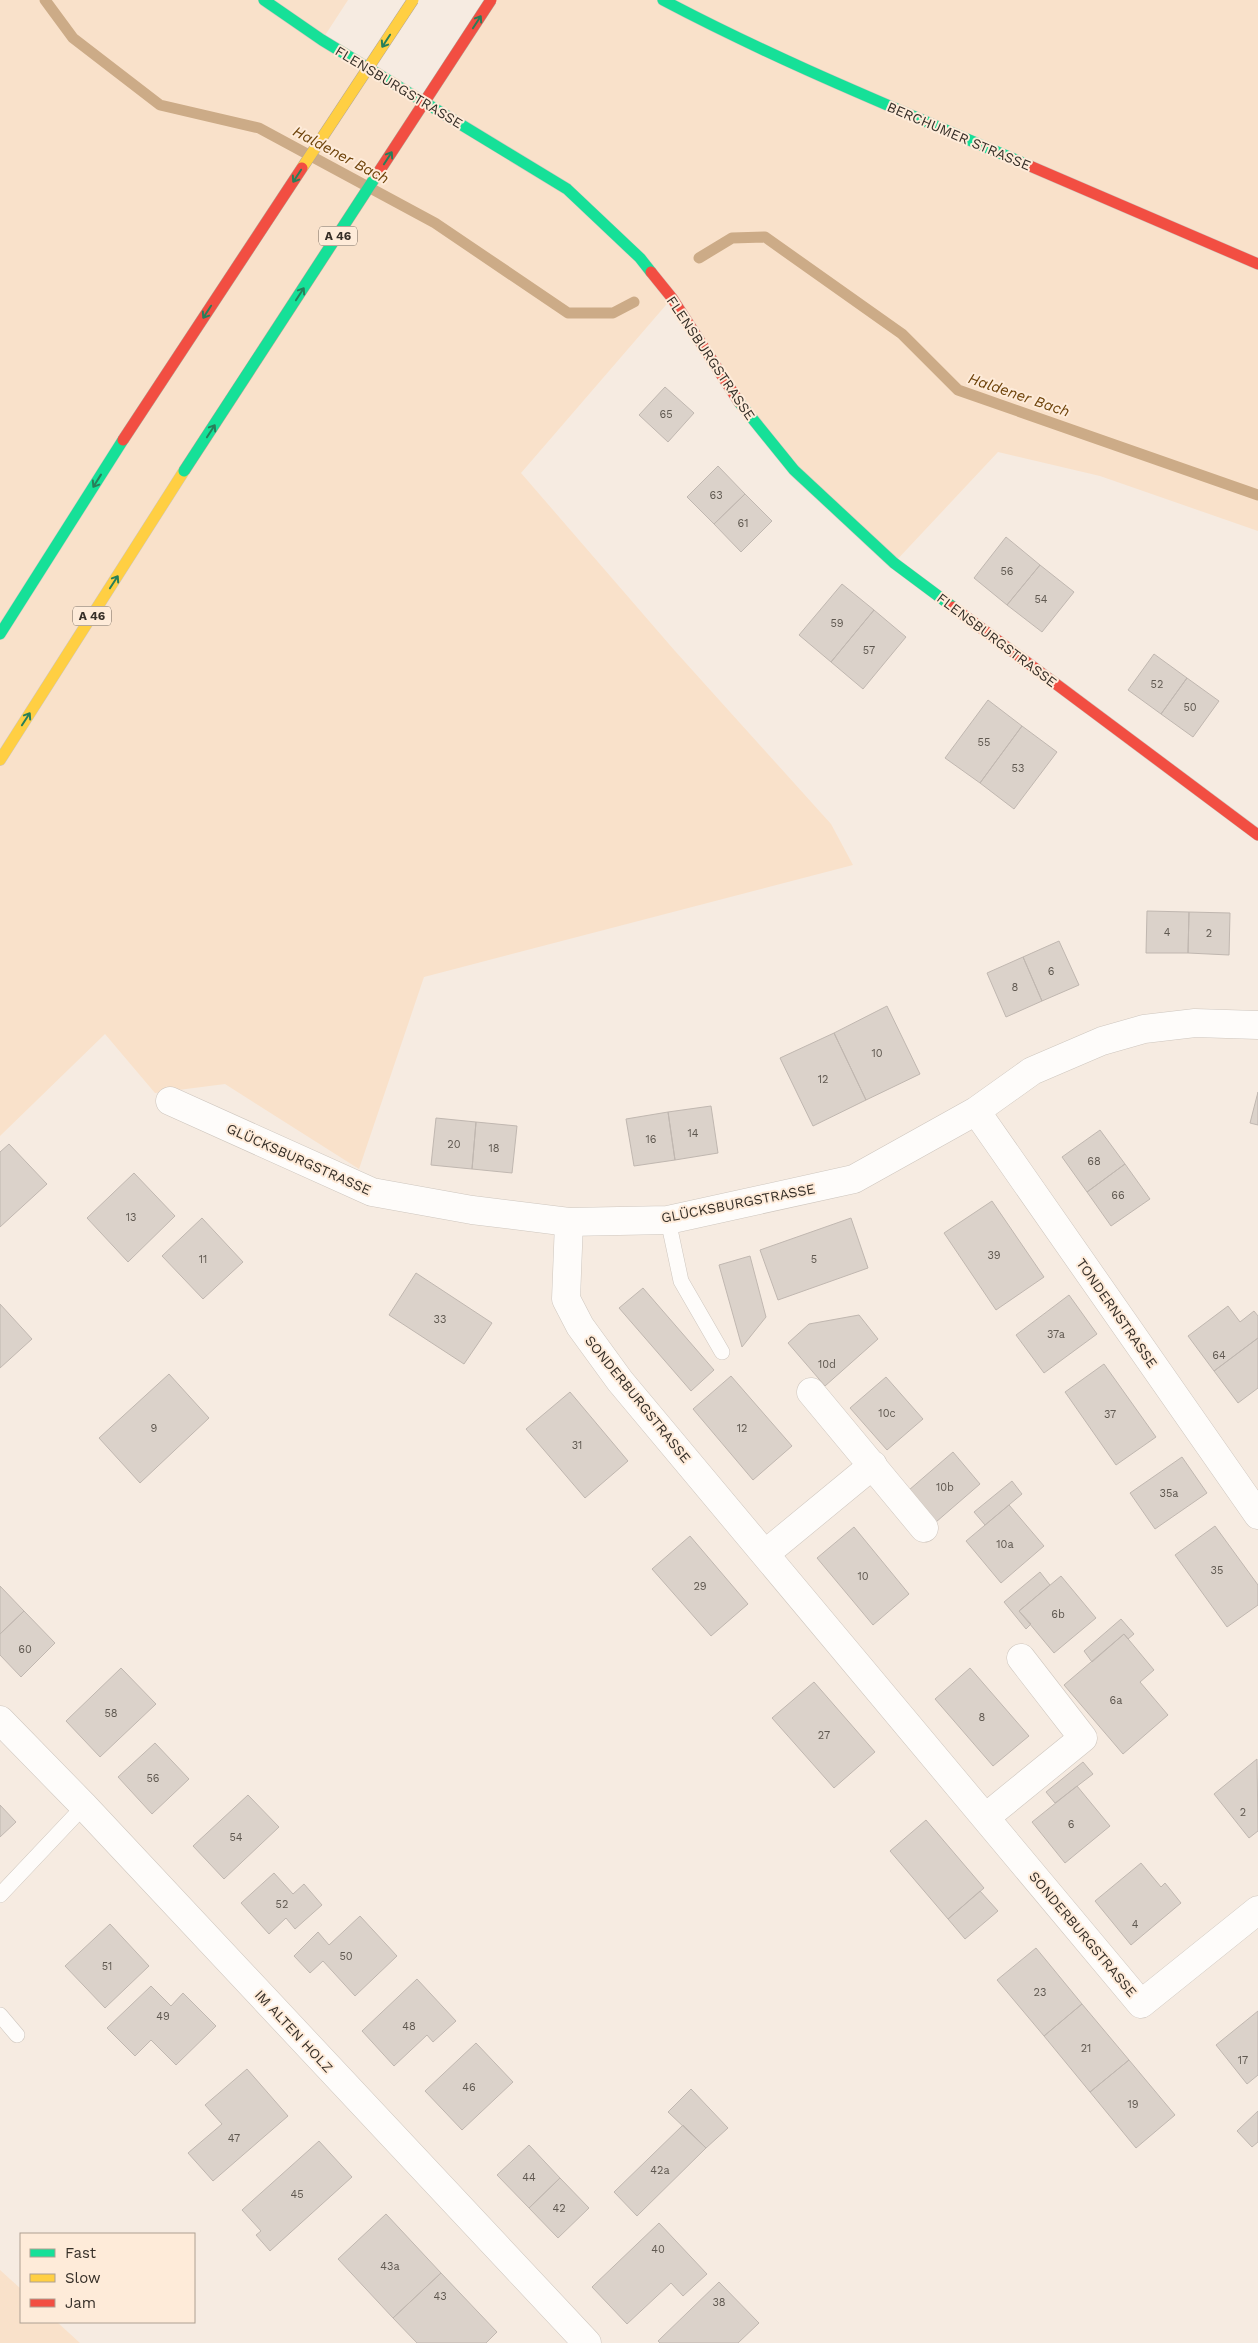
<svg xmlns="http://www.w3.org/2000/svg" width="1258" height="2343" viewBox="0 0 1258 2343" font-family="'Work Sans',sans-serif">
<style>
.green{fill:#f9e1ca}
.lines{fill:none;stroke-linecap:round;stroke-linejoin:round}
.stream{stroke:#ccab87;stroke-width:11}
.building{fill:#dbd2ca;stroke:#c0b7b0}
.lane-casing{stroke:#cec6be;stroke-width:16}
.street-casing{stroke:#cec6be;stroke-width:29}
.fast-casing{stroke:#cec6be;stroke-width:12}
.slow-casing{stroke:#cec6be;stroke-width:12}
.jam-casing{stroke:#cec6be;stroke-width:12}
.lane{stroke:#fefcfa;stroke-width:15}
.street{stroke:#fefcfa;stroke-width:28}
.fast{stroke:#16e098;stroke-width:11}
.slow{stroke:#ffcf43;stroke-width:11}
.jam{stroke:#f24e42;stroke-width:11}
.fast-bridge-casing{stroke:#b2a598;stroke-width:12;stroke-linecap:butt}
.slow-bridge-casing{stroke:#b2a598;stroke-width:12;stroke-linecap:butt}
.jam-bridge-casing{stroke:#b2a598;stroke-width:12;stroke-linecap:butt}
.fast-bridge{stroke:#16e098;stroke-width:11}
.slow-bridge{stroke:#ffcf43;stroke-width:11}
.jam-bridge{stroke:#f24e42;stroke-width:11}
.oneway{stroke:#287f5a}
.labels{text-anchor:middle;dominant-baseline:central;stroke-width:4;stroke-linejoin:round;paint-order:stroke}
.number-label{font-size:11px;fill:#5f5850}
.shield{fill:#feebd9;stroke:#72675d;stroke-width:1}
.shield-label{font-size:12px;font-weight:bold;fill:#362f28}
.street-label{font-size:14px;fill:#362f28;stroke:#feebd9}
.water-label{font-size:15px;font-style:italic;fill:#6e430a;stroke:#feebd9}
</style>
<rect width="100%" height="100%" fill="#f6ebe1"/>
<path class="green" d="M0 0H348L322 40 425 102 491 0H1258V531L1100 476 998 452 894 563 794 470 672 298 521 473 675 651 831 824 853 865 424 977 359 1169 225 1084 155 1093 105 1034 0 1136Z
M0 2270 21 2289V2322H57L80 2343H0Z"/>
<g class="lines">
<path class="stream" d="M45 0 73 38 160 105 259 128 435 223 568 313H613L634 302
M699 258 732 238 765 237 902 334 958 390 1258 495"/>
</g>
<path class="building" d="M665 387 694 413 668 442 639 415Z
M718 466 745 494 714 524 687 497Z
M745 494 772 521 741 552 714 524Z
M1006 537 1040 565 1007 605 974 578Z
M1040 565 1074 592 1042 632 1007 605Z
M842 584 874 610 831 662 799 635Z
M874 610 906 637 863 689 831 662Z
M1154 654 1187 678 1161 714 1128 690Z
M1187 678 1219 701 1193 737 1161 714Z
M988 700 1022 726 980 783 945 758Z
M1022 726 1057 752 1014 809 980 783Z
M1147 911 1189 912 1188 953H1146Z
M1189 912 1230 913 1229 955 1188 953Z
M1059 941 1079 985 1042 1001 1023 957Z
M1023 957 1042 1001 1006 1017 987 973Z
M887 1006 920 1074 866 1100 834 1033Z
M834 1033 866 1100 813 1126 780 1058Z
M1258 1092V1125L1250 1123Z
M711 1106 718 1153 675 1160 668 1112Z
M668 1112 675 1160 634 1166 626 1119Z
M436 1118 476 1122 472 1169 431 1165Z
M476 1122 517 1126 512 1173 472 1169Z
M1100 1130 1125 1164 1087 1192 1062 1157Z
M9 1144 47 1184 0 1227V1152Z
M1125 1164 1150 1199 1111 1226 1087 1192Z
M134 1173 175 1216 128 1262 87 1218Z
M992 1201 1044 1277 996 1310 944 1233Z
M202 1218 243 1262 203 1299 162 1256Z
M851 1218 868 1268 778 1300 760 1250Z
M750 1256 766 1317 742 1347 719 1265Z
M416 1273 492 1323 464 1364 389 1315Z
M643 1288 714 1370 691 1391 619 1308Z
M1069 1295 1097 1334 1044 1373 1016 1335Z
M0 1304 32 1339 0 1368Z
M1228 1306 1240 1322 1254 1311 1258 1316V1338L1214 1371 1188 1336Z
M859 1315 878 1339 825 1386 788 1343 809 1324Z
M1258 1338V1388L1238 1403 1214 1371Z
M1104 1364 1156 1437 1116 1465 1065 1392Z
M169 1374 209 1418 140 1483 99 1438Z
M731 1376 792 1446 753 1480 693 1409Z
M886 1377 923 1419 887 1450 850 1408Z
M570 1392 628 1461 585 1498 526 1429Z
M953 1452 980 1484 936 1522 909 1490Z
M1182 1457 1207 1493 1155 1529 1130 1493Z
M1012 1481 1022 1494 985 1525 974 1512Z
M1009 1505 1044 1546 1001 1583 966 1541Z
M1215 1526 1258 1585V1605L1227 1627 1175 1555Z
M854 1527 909 1594 873 1625 817 1558Z
M690 1536 748 1604 711 1636 652 1569Z
M1040 1572 1050 1585 1019 1611 1031 1624 1026 1629 1004 1602Z
M1061 1576 1096 1618 1054 1653 1019 1611Z
M0 1586 24 1611 0 1634Z
M24 1611 55 1643 21 1677 0 1655V1634Z
M1121 1619 1134 1634 1128 1639 1124 1634 1092 1662 1084 1651Z
M1124 1634 1154 1670 1140 1682 1168 1715 1123 1754 1064 1685Z
M121 1668 156 1704 100 1757 66 1721Z
M970 1668 1029 1736 993 1766 935 1699Z
M814 1682 875 1752 834 1788 772 1718Z
M155 1743 189 1779 152 1814 118 1777Z
M1257 1759 1258 1831 1249 1838 1214 1794Z
M1083 1762 1093 1774 1055 1803 1046 1792Z
M1077 1786 1110 1826 1065 1863 1032 1822Z
M248 1795 279 1827 224 1879 193 1846Z
M0 1805 16 1822 0 1837Z
M926 1820 984 1888 948 1919 890 1851Z
M1141 1863 1161 1887 1165 1883 1181 1903 1131 1945 1095 1901Z
M274 1873 293 1894 304 1884 322 1905 295 1929 286 1918 269 1934 241 1903Z
M980 1891 998 1911 965 1939 948 1919Z
M360 1916 397 1956 355 1996 323 1961 310 1973 294 1956 318 1932 329 1945Z
M110 1924 149 1966 105 2008 65 1966Z
M1036 1948 1082 2004 1044 2036 997 1980Z
M417 1979 456 2021 433 2042 427 2035 394 2066 362 2031Z
M151 1986 171 2006 183 1993 216 2026 176 2065 151 2040 135 2056 107 2028Z
M1082 2004 1129 2060 1090 2092 1044 2036Z
M1258 2011V2075L1247 2084 1216 2045Z
M476 2043 513 2082 462 2130 425 2091Z
M1129 2060 1175 2115 1136 2148 1090 2092Z
M247 2069 288 2116 213 2181 188 2153 222 2124 205 2105Z
M691 2089 728 2128 706 2148 668 2112Z
M1258 2111V2142L1252 2147 1237 2131Z
M683 2125 706 2148 637 2216 614 2192Z
M319 2141 352 2177 270 2251 256 2235 261 2231 242 2210Z
M529 2145 560 2178 529 2208 497 2175Z
M560 2178 589 2208 558 2238 529 2208Z
M386 2214 441 2273 393 2318 338 2259Z
M659 2223 707 2274 683 2296 671 2283 627 2324 592 2287Z
M441 2273 497 2332 486 2343H417L393 2318Z
M719 2282 759 2323 738 2343H660L658 2341Z"/>
<g class="lines">
<g class="lane-casing">
<path id="lane" d="M668 1220 681 1281 722 1352
M0 1895 84 1806
M0 2015 17 2035"/>
</g>
<g class="street-casing">
<path id="street" d="M170 1101 372 1192 472 1210 569 1222 668 1220 854 1179 976 1111 1032 1071 1102 1041 1144 1029 1195 1023 1258 1025
M976 1111 1258 1515
M569 1222 566 1299 580 1326 620 1381 1141 2004 1258 1910
M811 1392 924 1528
M765 1554 873 1465
M0 1720 84 1806 587 2343
M986 1817 1083 1738 1021 1658"/>
</g>
<g class="fast-casing">
<path id="fast" d="M264 0 322 40 567 189 640 258 651 272
M663 0C782 63 907 113 1030 166
M739 402 794 470 894 563 953 607
M0 634 123 440"/>
</g>
<g class="slow-casing">
<path id="slow" d="M0 760 184 471"/>
</g>
<g class="jam-casing">
<path id="jam" d="M1030 166 1258 264
M651 272 672 298 739 402
M953 607 1258 835"/>
</g>
<use href="#lane" class="lane"/>
<use href="#street" class="street"/>
<use href="#fast" class="fast"/>
<use href="#slow" class="slow"/>
<use href="#jam" class="jam"/>
<g class="fast-bridge-casing">
<path id="fast-bridge" d="M184 471 378 173"/>
</g>
<g class="slow-bridge-casing">
<path id="slow-bridge" d="M302 168 413 0"/>
</g>
<g class="jam-bridge-casing">
<path id="jam-bridge" d="M378 173 491 0
M123 440 302 168"/>
</g>
<use href="#fast-bridge" class="fast-bridge"/>
<use href="#slow-bridge" class="slow-bridge"/>
<use href="#jam-bridge" class="jam-bridge"/>
</g>
<defs><path id="oneway-shaft" d="M-6 0H5M1.5-3L5.5 0L1.5 3" fill="none" stroke-width="1.6" stroke-linecap="round" stroke-linejoin="round" transform="scale(1.25)"/></defs>
<g class="oneway">
<use href="#oneway-shaft" transform="translate(477 22) rotate(-57)"/>
<use href="#oneway-shaft" transform="translate(386 41) rotate(123)"/>
<use href="#oneway-shaft" transform="translate(388 158) rotate(-57)"/>
<use href="#oneway-shaft" transform="translate(297 176) rotate(123)"/>
<use href="#oneway-shaft" transform="translate(300 294) rotate(-57)"/>
<use href="#oneway-shaft" transform="translate(207 312) rotate(123)"/>
<use href="#oneway-shaft" transform="translate(211 431) rotate(-57)"/>
<use href="#oneway-shaft" transform="translate(97 481) rotate(122)"/>
<use href="#oneway-shaft" transform="translate(114 582) rotate(-57)"/>
<use href="#oneway-shaft" transform="translate(26 719) rotate(-57)"/>
</g>
<g class="labels">
<g class="number-label">
<text x="666" y="414">65</text>
<text x="716" y="495">63</text>
<text x="743" y="523">61</text>
<text x="1007" y="571">56</text>
<text x="1041" y="599">54</text>
<text x="837" y="623">59</text>
<text x="869" y="650">57</text>
<text x="1157" y="684">52</text>
<text x="1190" y="707">50</text>
<text x="984" y="742">55</text>
<text x="1018" y="768">53</text>
<text x="1167" y="932">4</text>
<text x="1209" y="933">2</text>
<text x="1051" y="971">6</text>
<text x="1015" y="987">8</text>
<text x="877" y="1053">10</text>
<text x="823" y="1079">12</text>
<text x="693" y="1133">14</text>
<text x="651" y="1139">16</text>
<text x="454" y="1144">20</text>
<text x="494" y="1148">18</text>
<text x="1094" y="1161">68</text>
<text x="1118" y="1195">66</text>
<text x="131" y="1217">13</text>
<text x="994" y="1255">39</text>
<text x="203" y="1259">11</text>
<text x="814" y="1259">5</text>
<text x="440" y="1319">33</text>
<text x="1056" y="1334">37a</text>
<text x="1219" y="1355">64</text>
<text x="827" y="1364">10d</text>
<text x="887" y="1413">10c</text>
<text x="1110" y="1414">37</text>
<text x="154" y="1428">9</text>
<text x="742" y="1428">12</text>
<text x="577" y="1445">31</text>
<text x="945" y="1487">10b</text>
<text x="1169" y="1493">35a</text>
<text x="1005" y="1544">10a</text>
<text x="1217" y="1570">35</text>
<text x="863" y="1576">10</text>
<text x="700" y="1586">29</text>
<text x="1058" y="1614">6b</text>
<text x="25" y="1649">60</text>
<text x="1116" y="1700">6a</text>
<text x="111" y="1713">58</text>
<text x="982" y="1717">8</text>
<text x="824" y="1735">27</text>
<text x="153" y="1778">56</text>
<text x="1243" y="1812">2</text>
<text x="1071" y="1824">6</text>
<text x="236" y="1837">54</text>
<text x="282" y="1904">52</text>
<text x="1135" y="1924">4</text>
<text x="346" y="1956">50</text>
<text x="107" y="1966">51</text>
<text x="1040" y="1992">23</text>
<text x="163" y="2016">49</text>
<text x="409" y="2026">48</text>
<text x="1086" y="2048">21</text>
<text x="1243" y="2060">17</text>
<text x="469" y="2087">46</text>
<text x="1133" y="2104">19</text>
<text x="234" y="2138">47</text>
<text x="660" y="2170">42a</text>
<text x="529" y="2177">44</text>
<text x="297" y="2194">45</text>
<text x="559" y="2208">42</text>
<text x="658" y="2249">40</text>
<text x="390" y="2266">43a</text>
<text x="440" y="2296">43</text>
<text x="719" y="2302">38</text>
</g>
<g class="shield">
<rect x="319" y="226.5" width="38" height="19" rx="4"/>
<rect x="73" y="606.5" width="38" height="19" rx="4"/>
</g>
<g class="shield-label">
<text x="338" y="236">A 46</text>
<text x="92" y="616">A 46</text>
</g>
<g class="street-label">
<text transform="translate(399 87) rotate(31)">FLENSBURGSTRASSE</text>
<text transform="translate(959 136) rotate(23)">BERCHUMER STRASSE</text>
<text transform="translate(711 358) rotate(56)">FLENSBURGSTRASSE</text>
<text transform="translate(997 640) rotate(37)">FLENSBURGSTRASSE</text>
<text transform="translate(299 1159) rotate(24)">GLÜCKSBURGSTRASSE</text>
<text transform="translate(738 1203) rotate(-11)">GLÜCKSBURGSTRASSE</text>
<text transform="translate(1117 1313) rotate(55)">TONDERNSTRASSE</text>
<text transform="translate(638 1399) rotate(51)">SONDERBURGSTRASSE</text>
<text transform="translate(1083 1934) rotate(50)">SONDERBURGSTRASSE</text>
<text transform="translate(294 2031) rotate(47)">IM ALTEN HOLZ</text>
</g>
<g class="water-label">
<text transform="translate(341 155) rotate(28)">Haldener Bach</text>
<text transform="translate(1019 395) rotate(19)">Haldener Bach</text>
</g>
</g>
<rect x="20" y="2233" width="175" height="90" fill="#feebd9" stroke="#aea092"/>
<rect x="30" y="2249" width="25" height="8" fill="#16e098" stroke="#aea092"/>
<text x="65" y="2258" font-size="15" fill="#362f28">Fast</text>
<rect x="30" y="2274" width="25" height="8" fill="#ffcf43" stroke="#aea092"/>
<text x="65" y="2283" font-size="15" fill="#362f28">Slow</text>
<rect x="30" y="2299" width="25" height="8" fill="#f24e42" stroke="#aea092"/>
<text x="65" y="2308" font-size="15" fill="#362f28">Jam</text>
</svg>
